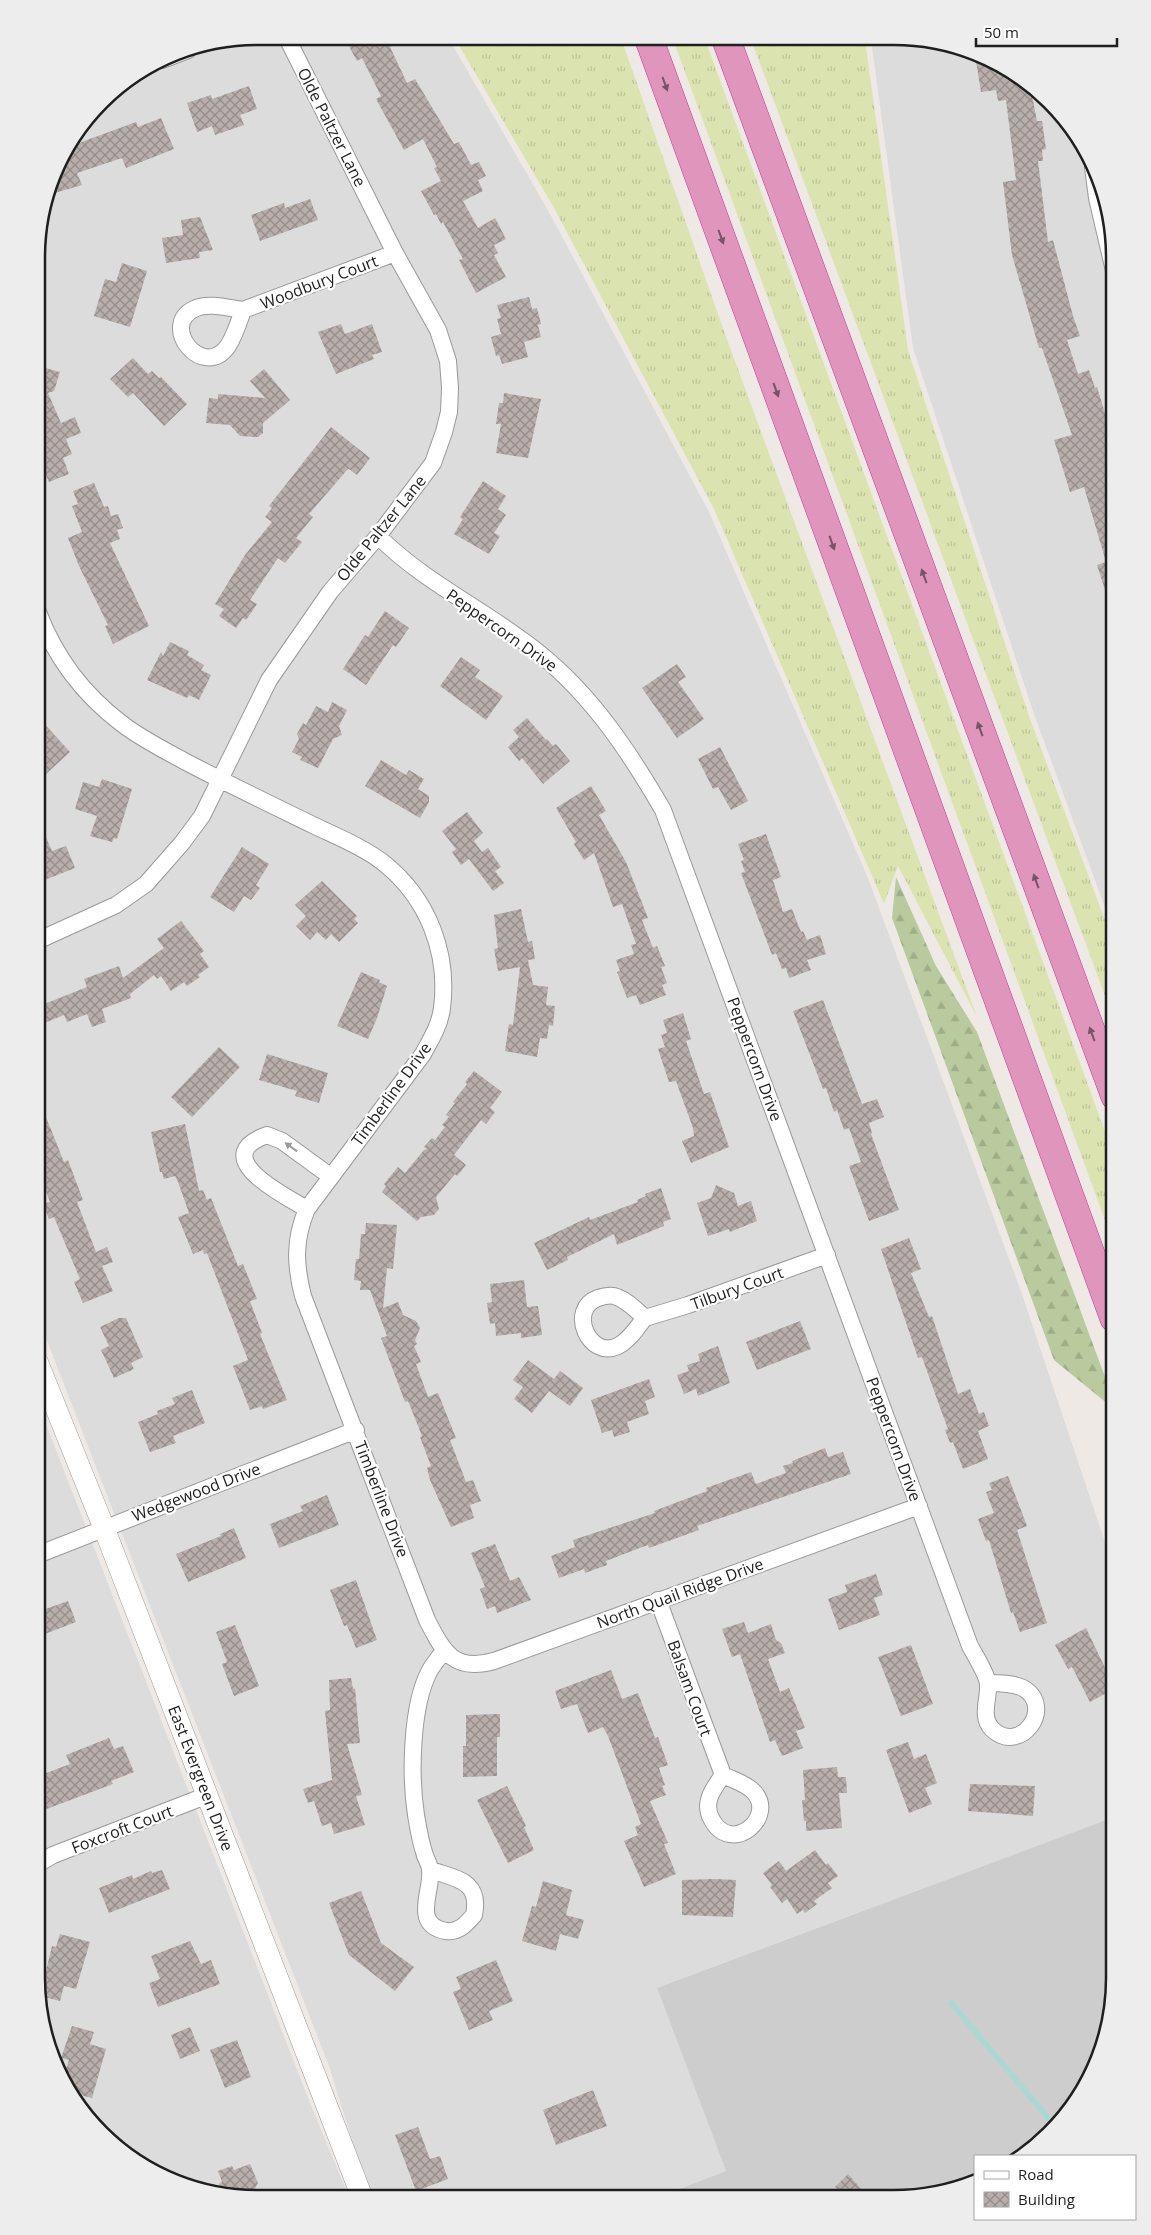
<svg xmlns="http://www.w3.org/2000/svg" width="1151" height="2235" viewBox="0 0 1151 2235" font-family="'Open Sans',sans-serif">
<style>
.residential{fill:#dddcdc}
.religious{fill:#cdcdcd}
.grass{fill:url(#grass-tufts)}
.forest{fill:url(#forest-firs)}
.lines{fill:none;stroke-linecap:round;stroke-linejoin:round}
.stream{stroke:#abd8d3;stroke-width:5.5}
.building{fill:url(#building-cross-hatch)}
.minor-casing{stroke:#999;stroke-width:18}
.tertiary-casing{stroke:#999;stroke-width:22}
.motorway-casing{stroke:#ca369b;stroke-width:29}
.minor{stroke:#fff;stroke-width:16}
.tertiary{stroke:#fff;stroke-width:21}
.motorway{stroke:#df95bc;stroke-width:28}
.oneway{fill:#755466}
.oneway2{fill:#9a9a9a}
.labels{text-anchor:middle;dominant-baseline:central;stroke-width:4.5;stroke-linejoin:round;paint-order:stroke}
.street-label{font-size:16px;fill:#1f1f1f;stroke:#fff}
.rim{fill:none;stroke:#1f1f1f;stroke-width:2.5}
</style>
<defs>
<pattern id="grass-tufts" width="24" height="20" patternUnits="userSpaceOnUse" patternTransform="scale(1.25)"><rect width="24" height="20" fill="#dbe4b1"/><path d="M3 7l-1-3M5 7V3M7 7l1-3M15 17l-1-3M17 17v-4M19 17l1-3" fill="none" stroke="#bcc398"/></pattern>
<pattern id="forest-firs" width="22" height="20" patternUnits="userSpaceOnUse" patternTransform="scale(1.25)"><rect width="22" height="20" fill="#baca9f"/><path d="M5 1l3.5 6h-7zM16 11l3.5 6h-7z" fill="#9fad88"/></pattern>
<pattern id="building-cross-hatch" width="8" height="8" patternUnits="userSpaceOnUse" patternTransform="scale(1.25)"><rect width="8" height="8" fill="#b8aeac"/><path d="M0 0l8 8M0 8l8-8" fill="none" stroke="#958d8b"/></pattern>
</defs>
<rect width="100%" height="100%" fill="#efe9e6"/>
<path class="residential" d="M257 36 448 37 549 212 709 512 868 878 1022 1294 1114 1569V1817L657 1988 726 2171 656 2198 373 2197 356 2153 329 2066 37 1315 38 229 59 159 111 91 173 53Z
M871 40H937L991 59 1039 91 1077 134 1103 186 1115 257V935L1034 714 913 348Z
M37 1401 310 2103 349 2197H228L160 2176 112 2144 74 2101 48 2049 36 1978Z"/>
<path class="religious" d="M1114 1817V1993L1098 2062 1069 2113 1022 2156H975V2182L965 2187 894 2199 656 2198 726 2171 657 1988Z"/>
<path class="grass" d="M454 37 621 38 725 334 977 1017 898 866 884 904 714 509 554 208Z
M673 39H705L1114 1156V1245Z
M751 39 865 40 908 350 1029 716 1115 947V1023Z"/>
<path class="forest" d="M896 877 936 966 977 1032 1114 1401V1409L1054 1360 892 918Z"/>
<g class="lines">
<path class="stream" d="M951 2003 1055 2126"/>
</g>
<path class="building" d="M344 37H409L390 47 407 83 415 79 454 144 459 142 471 165 479 162 486 176 478 180 483 191 463 201 478 228 495 218 506 239 494 245 498 253 494 255 506 277 476 293 459 260 463 259 443 222 441 224 436 214 434 215 421 191 441 181 434 168 437 167 423 139 404 150 376 99 381 96 362 58 357 61Z
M992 59 1030 85 1037 121H1042L1046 149 1042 150 1043 161H1038L1048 242 1053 240 1073 316 1080 336 1067 340 1078 374 1089 370 1095 388 1097 387 1115 446V609H1111L1097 565 1106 562 1084 487 1070 492 1054 440 1072 435 1042 348H1039L1012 255 1003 182 1016 180 1006 100 998 101 996 90 981 92 976 61Z
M249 86 257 109 240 115 244 125 215 135 212 126 197 132 187 103 211 95 212 99Z
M161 118 174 149 126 168 122 158 77 173 82 185 48 195 59 159 68 147 136 122 138 127Z
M310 199 318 220 260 241 251 215 284 203 285 208Z
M200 217 213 250 199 252 200 258 166 263 162 238 183 235 181 220Z
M122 263 147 271 130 327 94 316 105 279 116 282Z
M529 297 532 309 537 308 541 324 538 325 541 337 524 342 528 357 502 364 499 355 496 356 491 337 501 334 497 319 501 318 497 305Z
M341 324 345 334 372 324 382 352 372 355 374 359 336 374 318 332Z
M133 358 148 374 152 371 159 378 161 377 187 404 164 426 133 393 128 397 110 379Z
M38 366 60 372 54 391 48 393 61 423 75 417 81 433 66 439 72 454 63 458 69 474 49 482 45 473 38 476Z
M264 369 290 400 263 423V433L258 437 240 436 230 425 206 423 209 398 218 399V394L265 398 250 381Z
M504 393 541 399 528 458 496 453 501 424H496L499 403H503Z
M331 427 370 458 357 475 349 469 347 470 309 514 313 517 296 538 302 542 285 563 278 558 250 600 257 604 246 620 243 618 236 628 219 616 224 609 215 604 245 555 272 522 265 517 272 508 269 506Z
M483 481 506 496 498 509 506 515 494 533 500 536 489 554 454 534 463 519 460 517Z
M94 483 104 507 108 506 111 516 118 514 123 528 117 530 120 539 110 543 149 626 113 644 105 626 108 625 79 566 68 538 82 532 72 506 78 504 73 491Z
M385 611 409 628 396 647 393 645 366 685 343 669 365 635 368 637Z
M170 642 189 651 187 655 204 665 201 670 211 675 199 700 189 695 187 698 147 680 161 652 163 656Z
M461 657 480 670 475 677 503 696 486 720 440 686Z
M677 664 686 677 678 682 704 719 677 738 642 688Z
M332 702 347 710 339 726 342 735 333 739 318 768 300 760 302 757 292 752 299 739 297 734 303 723 306 725 316 706 328 712Z
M38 717 70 752 46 774 38 765Z
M527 718 546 740 547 739 553 746 556 744 570 761 543 784 522 758 519 761 508 747 519 737 513 730Z
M720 747 748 801 731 810 718 787 713 789 698 759Z
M381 760 406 775 409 770 424 779 418 789 429 796V802L420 818 365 786Z
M102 779 132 789 117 839 114 838 112 842 90 836 97 816 75 809 83 782 99 787Z
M591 786 606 811 599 815 626 862 648 918 642 920 653 948 657 946 665 966 661 967 667 983 662 985 666 995 640 1005 636 995 627 998 617 972 620 971 616 960 634 954 631 945 636 944 622 904 613 907 594 853 584 860 574 844 576 842 556 808Z
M467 812 483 833 474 841 482 852 488 848 501 867 495 871 504 883 493 891 469 859 461 865 452 852 456 849 442 831Z
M37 816 52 851 66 846 75 868 37 883Z
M766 834 781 877 773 880 783 912 792 909 801 932 803 931 807 940 820 935 826 954 807 960 811 970 789 978 786 968 782 969 776 953 772 955 741 873 745 872 741 861 744 860 738 844Z
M242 847 269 864 256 885 260 888 251 900 244 896 234 912 210 897Z
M322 881 357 916 354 919 358 923 339 942 331 934 326 940 317 932 310 940 296 926 306 916 295 905Z
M521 909 528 942 532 941 535 959 528 960 533 985 548 987 546 1005 555 1006 553 1026 549 1025 547 1039 540 1038 537 1057 505 1051 509 1024 513 1025 520 967 498 971 494 949 498 948 494 915Z
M181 921 204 951 200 954 209 967 198 975 200 977 187 986 184 982 171 991 161 976 157 979 154 975 130 994 131 998 102 1009 106 1022 92 1027 87 1014 67 1022 64 1015 37 1026V1007L87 987 84 979 119 966 123 978 164 948 157 939Z
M361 972 380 980 379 982 387 986 377 1018 368 1039 337 1026Z
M823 1000 862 1104 877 1099 884 1117 869 1123 872 1133 871 1134 899 1210 869 1221 849 1166 861 1162 849 1128 844 1130 837 1110 834 1112 826 1088 823 1089 793 1011Z
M683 1013 691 1039 686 1041 704 1094 710 1092 729 1147 691 1163 682 1141 694 1136 693 1128 676 1081 669 1082 658 1049 665 1047 661 1035 667 1033 663 1020Z
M219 1047 240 1067 192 1117 171 1097Z
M267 1054 328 1073 319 1103 295 1096 297 1091 259 1080Z
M474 1071 502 1092 490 1108 495 1112 486 1124 481 1120 454 1155 466 1165 457 1176 455 1174 436 1197 439 1209 434 1215 421 1217 417 1221 382 1192 386 1186 384 1184 398 1167 405 1173 424 1150 427 1149 424 1147 432 1138 435 1140 445 1127 442 1125 449 1117 446 1115 455 1103 453 1102 467 1084 465 1082Z
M38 1097 64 1162 68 1160 83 1200 77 1202 96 1252 107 1247 113 1262 102 1266 113 1291 83 1303 74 1282 80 1279 54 1217 49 1219 43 1204 50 1202 37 1168Z
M185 1124 199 1191 203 1190 207 1200 211 1198 238 1266 243 1264 257 1299 250 1301 262 1333 260 1334 287 1400 263 1409 262 1406 250 1410 233 1366 248 1360 207 1253 204 1254 203 1250 193 1254 178 1217 189 1213 178 1182 175 1176 164 1179 162 1172H160L151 1132Z
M716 1185 734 1193 738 1206 751 1201 757 1221 730 1232 729 1229 708 1236 697 1203 711 1198Z
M661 1188 671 1219 663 1222 664 1226 617 1245 614 1234 567 1257 568 1260 547 1270 534 1243 589 1217 590 1220 638 1202 637 1200 646 1196 645 1194Z
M366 1223 397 1225 393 1269 387 1268 383 1308 398 1302 403 1315 416 1321 420 1328 415 1340 417 1344 414 1346 421 1362 416 1364 428 1397 438 1393 456 1438 450 1440 466 1482 473 1480 481 1501 470 1505 474 1518 451 1527 430 1480 427 1468 431 1466 420 1437 422 1436 408 1401 405 1402 381 1338 387 1336 370 1290H360L361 1281 354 1280 356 1259H359L361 1234H365Z
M909 1238 921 1269 911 1273 929 1317 932 1316 958 1394 970 1389 979 1414 984 1412 989 1426 978 1431 988 1459 963 1469 953 1442 950 1443 945 1430 948 1429 938 1402 922 1357 918 1358 881 1249Z
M524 1280 527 1307 538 1306 542 1335 521 1338V1333L496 1336 495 1323 490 1324 487 1303 492 1302 490 1284Z
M119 1318H126L143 1357 131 1363 134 1369 114 1378 101 1350 109 1346 100 1327Z
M800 1321 811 1349 757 1370 746 1342Z
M718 1346 730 1383 698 1396 696 1389 684 1394 677 1375 689 1371 687 1365 700 1361 698 1354Z
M528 1360 554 1379 560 1371 583 1388 570 1406 549 1391 532 1413 514 1399 523 1387 513 1380Z
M649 1379 655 1397 645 1401 649 1414 627 1422 630 1432 614 1437 612 1430 602 1433 591 1400Z
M192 1390 205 1423 173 1436 176 1443 150 1452 138 1422 158 1414 157 1411 175 1404 172 1398Z
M825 1448 828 1457 843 1452 851 1474 697 1526 699 1530 649 1548 648 1545 637 1549 606 1561 607 1565 585 1573 584 1569 559 1578 551 1556 575 1547 573 1540 655 1513 654 1511 707 1491 706 1488 751 1472 756 1484 786 1473 783 1466 793 1463 792 1461Z
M1008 1476 1027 1526 1017 1530 1047 1623 1020 1632 1013 1612 1011 1613 989 1540 986 1541 978 1519 994 1513 986 1492 992 1490 989 1483Z
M327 1495 339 1525 279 1548 270 1524 303 1511 300 1506Z
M234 1528 246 1558 188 1582 176 1554 221 1536 220 1534Z
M495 1544 510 1581 519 1577 531 1600 497 1613 495 1606 487 1609 480 1589 485 1587 471 1553Z
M876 1574 883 1595 874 1598 880 1615 839 1630 828 1599 847 1592 845 1585Z
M356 1580 377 1640 356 1648 347 1625 344 1626 330 1590Z
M68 1601 76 1622 37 1637V1612Z
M744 1622 748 1633 771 1624 776 1640 781 1643 785 1653 768 1659 780 1692 789 1688 805 1728 796 1731 803 1748 782 1756 775 1740 770 1742 740 1654 732 1657 722 1629Z
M235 1625 259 1686 234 1696 222 1664 227 1662 216 1632Z
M1086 1628 1108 1674 1114 1679V1689L1090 1702 1072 1667 1068 1669 1055 1645Z
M911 1645 933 1704 901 1716 878 1657Z
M611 1670 622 1699 638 1693 655 1738 658 1737 668 1765 659 1768 665 1785 662 1786 666 1795 650 1801 668 1843 664 1844 676 1874 644 1887 624 1841 638 1835 635 1827 641 1824 608 1736 603 1727 588 1733 577 1704 561 1709 555 1691Z
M351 1678 353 1689 355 1688 360 1743 347 1744 362 1795 356 1796 365 1825 334 1834 331 1823 322 1826 314 1801 308 1803 303 1789 332 1780 325 1711 330 1710 329 1680Z
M500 1714V1737H497V1776L463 1777V1746H466V1715Z
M109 1738 114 1749 123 1746 134 1772 111 1781 113 1784 36 1813V1777L70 1764 66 1755Z
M908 1742 914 1759 926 1754 937 1783 925 1788 932 1804 909 1813 886 1750Z
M837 1767 838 1777H846L847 1793H839L842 1828 806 1831V1821H804L802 1800H805L803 1770Z
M970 1784 1035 1786 1033 1816 968 1811Z
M507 1786 526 1826 524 1827 534 1850 508 1863 477 1800Z
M815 1850 826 1865 828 1863 838 1876 828 1883 832 1888 814 1901 817 1904 805 1913 803 1910 797 1914 787 1899 782 1903 770 1887 772 1885 763 1873 779 1861 786 1871Z
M162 1870 170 1889 109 1913 99 1888 132 1875 133 1879 151 1871 152 1873Z
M714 1879 736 1880 733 1917 682 1915V1880Z
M543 1881 572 1890 566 1915 584 1920 578 1939 560 1934 556 1951 522 1941 532 1906 536 1907Z
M361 1891 381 1943 414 1967 395 1991 349 1955 329 1903Z
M60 1934 90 1942 76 1989 64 1986 60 2001 40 1996 52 1946 56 1947Z
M190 1941 201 1964 211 1960 220 1984 158 2007 149 1983 160 1979 151 1956Z
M496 1960 513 2001 489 2011 493 2020 469 2030 453 1992 461 1989 456 1977Z
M72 2026 94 2032 90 2044 106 2049 92 2098 69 2092 67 2087 70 2074 65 2072 69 2060 61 2058Z
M190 2027 200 2051 180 2059 171 2035Z
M237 2040 251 2077 225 2088 210 2050Z
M593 2090 607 2126 556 2145 543 2110Z
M418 2127 430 2159 440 2156 448 2179 416 2191 395 2135Z
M250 2164 258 2183 250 2197 224 2196 219 2184 222 2182 218 2171 232 2166 234 2170Z
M848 2174 870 2199H844L835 2187Z"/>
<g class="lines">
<g class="minor-casing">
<path id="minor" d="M162 60 188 50
M1093 167 1097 198 1115 275
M243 310C239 322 235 335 228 346 203 381 159 326 194 309 208 302 228 308 243 310L395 253
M378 536C422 580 477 606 526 643 586 687 626 746 663 810L970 1646C975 1655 988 1676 988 1685 989 1699 980 1717 992 1729 1020 1756 1056 1707 1023 1688 1013 1683 999 1683 988 1683
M38 612C55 657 83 694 121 723 140 738 164 750 186 762 228 784 272 805 315 826 338 837 365 848 385 864 428 899 449 953 442 1008 440 1025 431 1039 423 1054L307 1209C294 1239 295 1265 303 1296L427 1620C444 1653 454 1672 494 1661L919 1506
M37 941 116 905 146 884 182 843 202 816 269 680 330 592 378 536 433 463 444 432 449 412 450 388 448 361 438 330 395 253 286 36
M307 1209C285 1196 206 1157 267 1135L282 1141 330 1176
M645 1318C637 1327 630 1340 618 1346 589 1360 567 1309 598 1298 604 1296 611 1294 617 1297 628 1301 636 1310 645 1318L688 1305 827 1255
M37 1555 356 1430
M658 1600 723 1775C713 1789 702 1803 712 1820 732 1856 778 1816 753 1791 745 1783 733 1780 723 1775
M36 1865 53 1855 208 1795
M431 1870C456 1879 481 1880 474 1915 467 1923 459 1933 446 1931 411 1925 433 1890 430 1870 430 1864 425 1858 424 1852 420 1840 418 1827 416 1815 410 1776 411 1707 429 1672 433 1664 440 1657 444 1650"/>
</g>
<g class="tertiary-casing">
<path id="tertiary" d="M37 1361 104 1528 362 2197"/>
</g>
<g class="motorway-casing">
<path id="motorway" d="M649 39 1114 1318
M726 39 1115 1096"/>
</g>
<use href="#minor" class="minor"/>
<use href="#tertiary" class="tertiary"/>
<use href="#motorway" class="motorway"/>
</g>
<defs><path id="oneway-solid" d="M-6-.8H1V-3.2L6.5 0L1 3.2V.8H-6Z" transform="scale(1.25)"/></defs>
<g class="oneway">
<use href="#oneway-solid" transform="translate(665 84) rotate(70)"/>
<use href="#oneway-solid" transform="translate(721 237) rotate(70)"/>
<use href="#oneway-solid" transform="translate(776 390) rotate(70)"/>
<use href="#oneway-solid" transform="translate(832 543) rotate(70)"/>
<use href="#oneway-solid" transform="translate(924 576) rotate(-110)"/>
<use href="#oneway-solid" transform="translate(980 729) rotate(-110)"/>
<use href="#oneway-solid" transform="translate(1036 881) rotate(-110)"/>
<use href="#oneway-solid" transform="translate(1092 1034) rotate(-110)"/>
</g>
<use class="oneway2" href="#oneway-solid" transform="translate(291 1147) rotate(-144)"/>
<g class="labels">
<g class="street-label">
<text transform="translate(332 127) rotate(63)">Olde Paltzer Lane</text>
<text transform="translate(319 282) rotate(-21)">Woodbury Court</text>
<text transform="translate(381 528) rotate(-51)">Olde Paltzer Lane</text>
<text transform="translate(502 630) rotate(35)">Peppercorn Drive</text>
<text transform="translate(755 1059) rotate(70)">Peppercorn Drive</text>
<text transform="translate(391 1094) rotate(-54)">Timberline Drive</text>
<text transform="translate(737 1288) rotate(-20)">Tilbury Court</text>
<text transform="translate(894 1439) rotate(70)">Peppercorn Drive</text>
<text transform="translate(196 1492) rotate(-21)">Wedgewood Drive</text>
<text transform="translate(382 1499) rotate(69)">Timberline Drive</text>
<text transform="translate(680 1593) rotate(-20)">North Quail Ridge Drive</text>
<text transform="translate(690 1688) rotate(70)">Balsam Court</text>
<text transform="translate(201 1778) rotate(69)">East Evergreen Drive</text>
<text transform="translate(122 1829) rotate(-21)">Foxcroft Court</text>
</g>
</g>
<path d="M0 0H1151V2235H0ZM257 45H894A212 212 0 0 1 1106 257V1978A212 212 0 0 1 894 2190H257A212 212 0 0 1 45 1978V257A212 212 0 0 1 257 45Z" fill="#ededed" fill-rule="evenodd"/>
<path class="rim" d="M257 45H894A212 212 0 0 1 1106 257V1978A212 212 0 0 1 894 2190H257A212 212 0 0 1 45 1978V257A212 212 0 0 1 257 45Z"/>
<rect x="974" y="2155" width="162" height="65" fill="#ffffff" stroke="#a5a5a5"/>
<rect x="984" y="2171" width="25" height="8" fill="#ffffff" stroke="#a5a5a5"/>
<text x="1018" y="2180" font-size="15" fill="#1f1f1f">Road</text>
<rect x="984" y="2192" width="25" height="15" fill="url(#building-cross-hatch)" stroke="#a5a5a5"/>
<text x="1018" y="2205" font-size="15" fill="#1f1f1f">Building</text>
<path d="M976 38v8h141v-8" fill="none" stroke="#1f1f1f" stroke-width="2.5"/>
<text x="984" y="38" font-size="15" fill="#1f1f1f" stroke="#ffffff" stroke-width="4" paint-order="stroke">50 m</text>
</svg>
